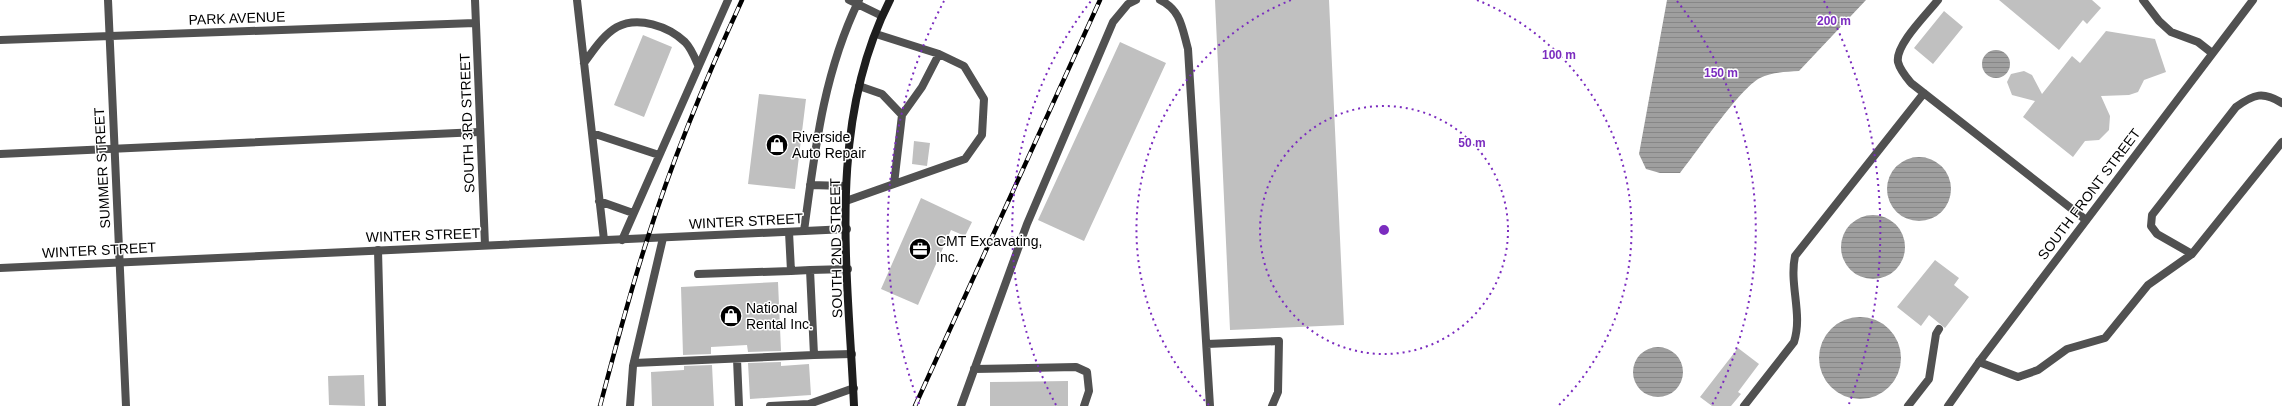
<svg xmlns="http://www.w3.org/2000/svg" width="2282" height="406" viewBox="0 0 2282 406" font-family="Helvetica,sans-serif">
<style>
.water{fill:url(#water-rules)}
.building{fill:#c0c0c0}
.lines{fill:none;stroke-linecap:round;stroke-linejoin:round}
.service{stroke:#515151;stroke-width:8}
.minor{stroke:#515151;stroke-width:8}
.tertiary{stroke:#515151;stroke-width:8}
.secondary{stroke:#1e1e1e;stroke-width:8}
.rail-casing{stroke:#000;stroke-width:4.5}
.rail{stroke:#fff;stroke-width:3;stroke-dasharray:9;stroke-linecap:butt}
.ring{fill:none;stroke:#7b2cbf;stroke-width:2;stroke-dasharray:2 4}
.labels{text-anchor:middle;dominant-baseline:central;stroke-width:3;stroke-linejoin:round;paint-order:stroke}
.street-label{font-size:14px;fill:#000;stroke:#fff}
.poi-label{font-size:14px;fill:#000;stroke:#fff;text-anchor:start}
.centre{fill:#7b2cbf;stroke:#fff;stroke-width:2}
.ring-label{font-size:12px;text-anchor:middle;font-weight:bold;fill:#7b2cbf;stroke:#fff;stroke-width:3;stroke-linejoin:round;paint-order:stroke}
</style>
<defs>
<pattern id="water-rules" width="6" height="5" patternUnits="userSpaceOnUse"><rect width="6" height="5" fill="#9f9f9f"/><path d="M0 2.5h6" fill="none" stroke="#878787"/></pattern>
</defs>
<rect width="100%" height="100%" fill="#fff"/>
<path class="water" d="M1667 0H1866L1799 71C1786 72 1771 72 1760 78 1740 88 1697 152 1680 173H1660L1646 169 1639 154Z
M1982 64a14 14 0 1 1 28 0a14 14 0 1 1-28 0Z
M1887 189a32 32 0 1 1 64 0a32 32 0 1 1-64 0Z
M1841 247a32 32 0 1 1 64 0a32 32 0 1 1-64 0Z
M1819 358a41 41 0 1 1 82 0a41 41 0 1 1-82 0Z
M1633 372a25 25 0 1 1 50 0a25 25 0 1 1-50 0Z"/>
<path class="building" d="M1215 0H1329L1344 325 1230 330Z
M1999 0H2092L2101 8 2087 24 2083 20 2059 50Z
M1944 11 1963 27 1933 64 1914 48Z
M2106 31 2155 39 2166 72 2144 80 2138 92 2129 95 2101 96 2110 116 2109 130 2099 140 2085 141 2073 157 2023 117 2035 101 2012 95 2007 82 2011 74 2024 71 2032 75 2042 94 2072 56 2080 63Z
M643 35 672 47 644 117 614 105Z
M1120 42 1166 63 1084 241 1038 220Z
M759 94 806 99 795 189 748 184Z
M914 141 930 143 927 166 912 164Z
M921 198 972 222 965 236 951 230 918 305 881 289Z
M1935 260 1959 278 1954 285 1969 297 1945 328 1929 315 1921 326 1897 307Z
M778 282 781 351 748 352 747 345 711 347V354L683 355 681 287Z
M1738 348 1759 364 1738 392 1741 394 1731 406H1712L1700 397Z
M781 362V366L809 364 811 395 750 399 748 363Z
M712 365 714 406H652L651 372 684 370V366Z
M364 375 365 406 329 405 328 376Z
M1068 381V406H990V382Z"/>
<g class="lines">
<path class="service" d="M577 0 604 240
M849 0 882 16
M1160 0C1181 10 1182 28 1188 49L1210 406
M1938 0C1927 14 1895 45 1898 62 1900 70 1906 77 1911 83L2086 220
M2143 0 2159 21 2171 32 2198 42 2212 53
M876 34 939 54 964 66 984 99 982 135 965 159 894 184
M584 63C593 51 603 35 617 27 638 16 668 26 685 42 691 48 695 58 698 65
M902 115 922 87 939 54
M592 133 659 155
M0 154 479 132
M810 185 846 186
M599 201 633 213
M846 201 894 184 902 115 882 94 859 86
M804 231C815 150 823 74 859 0
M789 232 791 271 810 270 814 355 852 354
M622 240 728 0
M2192 254 2157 234 2151 226 2152 215 2236 107C2254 94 2263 91 2282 103
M810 270 848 269
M698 274 791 271
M1207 344 1279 341 1278 392 1272 406
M737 359 739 406
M1979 362 2018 377 2038 370 2067 349 2105 338 2148 285 2192 254 2282 142
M634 363 814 355
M974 369 1076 367 1087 372 1089 391 1084 406
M770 406 809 404 854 388
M961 406 1027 224 1113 22 1128 4 1136 0
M1744 406 1794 342C1803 314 1789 285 1795 256L1924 93
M1908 406 1929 379 1936 334 1939 329"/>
<path class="minor" d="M108 0 126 406
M475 0 485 245
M0 40 475 23
M378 250 382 406
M630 406 633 366 663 238"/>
<path class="tertiary" d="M0 268 847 229
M1948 406 1979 362 2253 0"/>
<path class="secondary" d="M854 406C848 272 826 125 890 0"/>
<g class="rail-casing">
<path id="rail" d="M600 406C615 350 629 295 647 240 673 158 706 78 742 0
M915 406 1100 0"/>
</g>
<use href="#rail" class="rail"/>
</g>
<g class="ring">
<circle cx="1384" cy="230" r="124"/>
<path d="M1209 405A248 248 0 0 1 1291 0M1477 0A248 248 0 0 1 1559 405"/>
<path d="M1056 405A372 372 0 0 1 1091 1M1677 1A372 372 0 0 1 1712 405"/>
<path d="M919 404A496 496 0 0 1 944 1M1824 1A496 496 0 0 1 1849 404"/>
</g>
<defs>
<g id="shop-disc" transform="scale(1.15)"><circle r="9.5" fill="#000" stroke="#fff"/><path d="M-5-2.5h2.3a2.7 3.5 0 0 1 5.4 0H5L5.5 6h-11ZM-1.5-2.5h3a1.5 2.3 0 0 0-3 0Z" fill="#fff"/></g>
<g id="office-disc" transform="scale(1.15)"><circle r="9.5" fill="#000" stroke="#fff"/><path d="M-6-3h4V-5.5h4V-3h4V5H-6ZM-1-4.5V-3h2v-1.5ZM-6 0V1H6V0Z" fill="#fff"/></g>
</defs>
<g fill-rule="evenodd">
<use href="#shop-disc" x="777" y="145"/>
<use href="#office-disc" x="920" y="249"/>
<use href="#shop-disc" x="731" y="316"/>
</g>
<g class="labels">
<g class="street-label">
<text transform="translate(237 18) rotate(-2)">PARK AVENUE</text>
<text transform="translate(467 123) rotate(-92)">SOUTH 3RD STREET</text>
<text transform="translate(102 168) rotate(-93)">SUMMER STREET</text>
<text transform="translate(2089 194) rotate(-53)">SOUTH FRONT STREET</text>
<text transform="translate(746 221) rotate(-3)">WINTER STREET</text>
<text transform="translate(423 235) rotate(-2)">WINTER STREET</text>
<text transform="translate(836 248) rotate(-91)">SOUTH 2ND STREET</text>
<text transform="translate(99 250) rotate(-3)">WINTER STREET</text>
</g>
<g class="poi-label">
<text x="792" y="137">Riverside<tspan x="792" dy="16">Auto Repair</tspan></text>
<text x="936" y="241">CMT Excavating,<tspan x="936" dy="16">Inc.</tspan></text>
<text x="746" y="308">National<tspan x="746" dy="16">Rental Inc.</tspan></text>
</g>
</g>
<circle cx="1384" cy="230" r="6" class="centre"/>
<g class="ring-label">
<text x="1834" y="25">200 m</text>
<text x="1559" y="59">100 m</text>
<text x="1721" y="77">150 m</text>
<text x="1472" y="147">50 m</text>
</g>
</svg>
